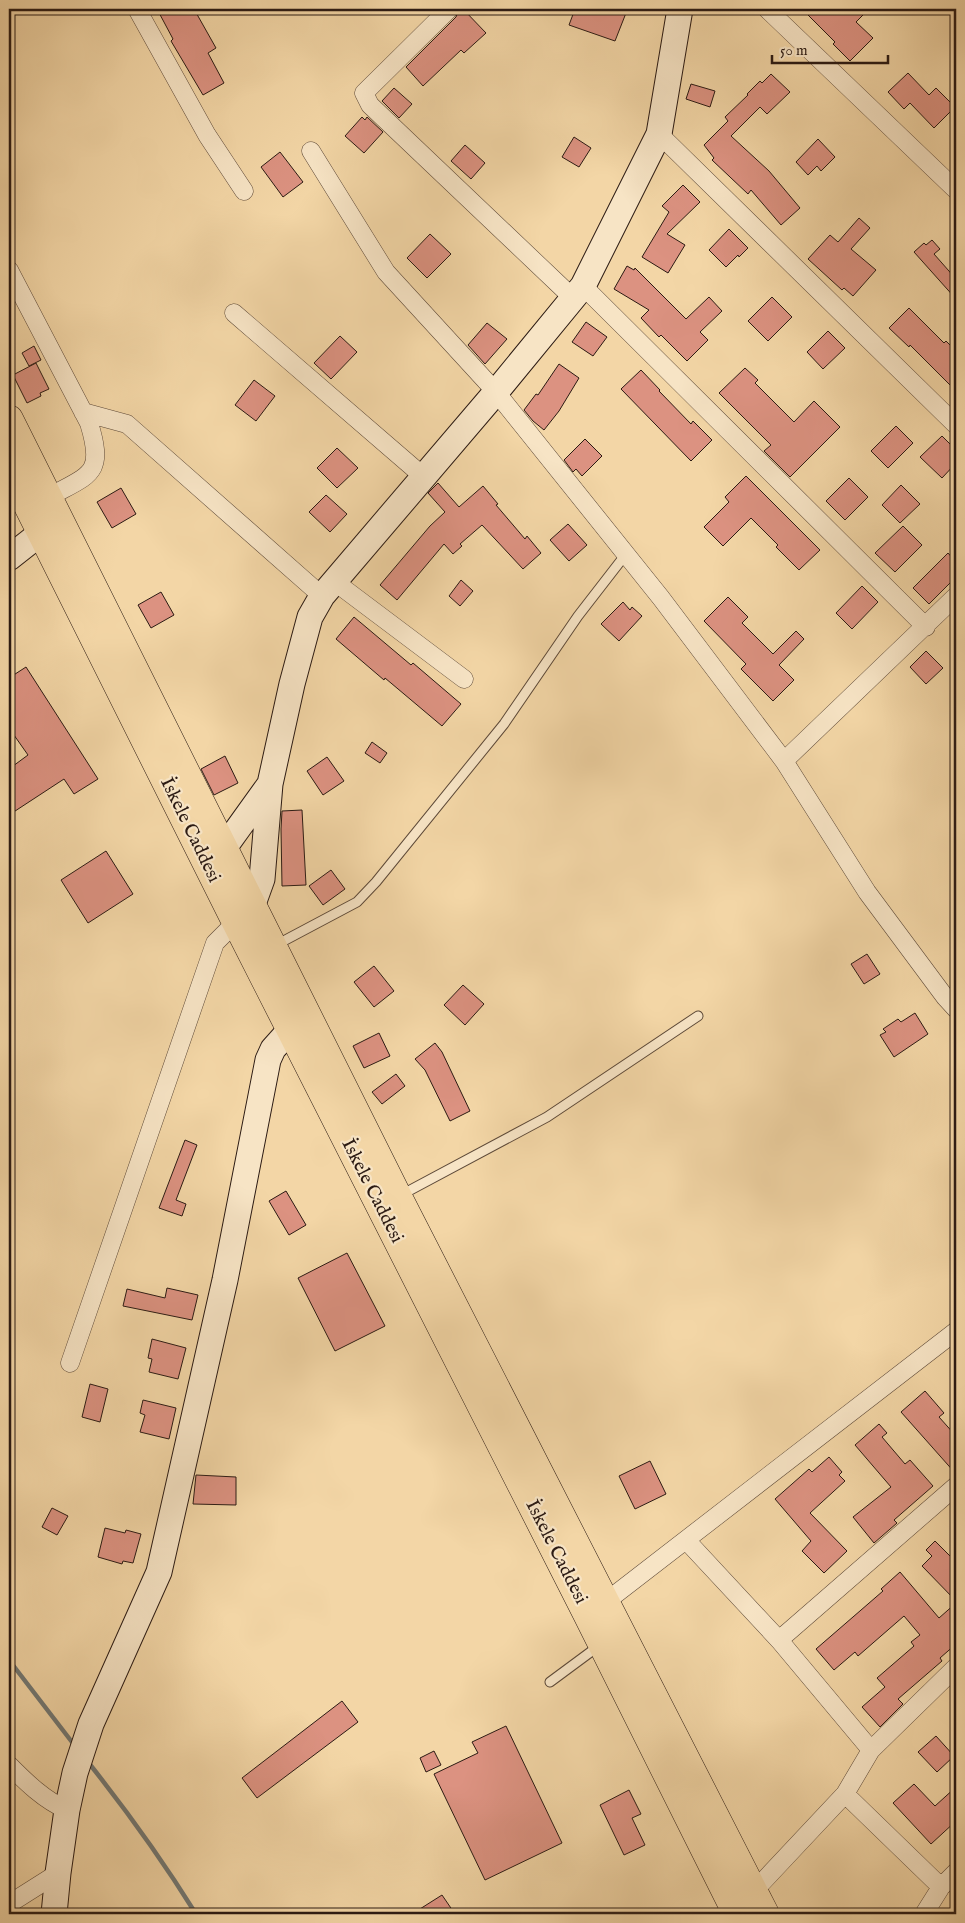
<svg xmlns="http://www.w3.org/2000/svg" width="965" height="1923" viewBox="0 0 965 1923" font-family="'IM FELL English',serif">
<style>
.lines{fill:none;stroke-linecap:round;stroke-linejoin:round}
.stream{stroke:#727874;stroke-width:4.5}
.building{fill:#dc9281;stroke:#2b1a13}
.lane-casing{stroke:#5d4938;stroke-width:11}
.street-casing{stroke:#5d4938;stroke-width:19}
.secondary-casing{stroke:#2b1a13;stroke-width:27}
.primary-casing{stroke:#2b1a13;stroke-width:29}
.lane{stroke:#f7e4c5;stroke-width:9}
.street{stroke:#f7e4c5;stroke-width:18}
.secondary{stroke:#f7e4c5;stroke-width:25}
.primary{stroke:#f3d6a6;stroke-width:28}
.labels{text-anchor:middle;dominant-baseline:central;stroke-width:4.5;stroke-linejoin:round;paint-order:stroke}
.street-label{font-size:19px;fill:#2b1a13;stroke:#f7e4c5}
</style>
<rect width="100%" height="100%" fill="#f3d6a6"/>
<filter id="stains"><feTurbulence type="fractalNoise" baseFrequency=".004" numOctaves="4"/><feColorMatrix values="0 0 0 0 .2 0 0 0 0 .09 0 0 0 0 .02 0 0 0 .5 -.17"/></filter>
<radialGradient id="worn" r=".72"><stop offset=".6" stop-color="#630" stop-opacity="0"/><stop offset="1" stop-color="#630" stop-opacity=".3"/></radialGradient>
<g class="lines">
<path class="stream" d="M9 1660 75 1746
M88 1762C127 1811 163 1861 196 1914"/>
</g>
<path class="building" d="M157 9H194L216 48 208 53 224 83 203 95 171 41 173 39Z
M459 9H463L486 33 464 53 461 50 423 86 406 67 456 17Z
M575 9H615L626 13 615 41 569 25Z
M802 9H869L856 22 873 38 850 61 833 44 835 42Z
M908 73 929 95 936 88 955 107 934 128 910 103 904 109 888 92Z
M771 74 790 92 767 114 760 107 731 136 769 171 800 208 781 225 751 190 748 194 712 160 714 158 704 145 728 121 725 117 748 95 747 94 760 81 762 83Z
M691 84 715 91 710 107 686 99Z
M394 88 412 104 399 118 382 101Z
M362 117 365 120 367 117 383 132 364 153 345 136Z
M574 137 591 148 579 167 562 157Z
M818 139 835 157 821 171 817 166 808 175 796 162Z
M465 145 485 163 471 179 451 161Z
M280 152 303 182 283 197 261 167Z
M683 185 700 202 667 234 685 245 668 273 642 257 669 212 662 206Z
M859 218 870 228 851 249 876 270 853 296 844 288 842 290 808 259 830 235 838 242Z
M729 229 748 248 739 257 738 255 726 267 709 250Z
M430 234 451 254 427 278 407 258Z
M932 240 940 249 934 254 956 279V299L914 252 924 243 926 245Z
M627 266 634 270 635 268 686 319 709 297 722 311 700 332 708 340 687 361 661 335 659 337 641 318 649 310 614 289Z
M772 297 792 317 768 341 748 321Z
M909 308 944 343 946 341 956 351V391L910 345 909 347 889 328Z
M586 322 607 337 593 356 572 342Z
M487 323 507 339 485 364 468 345Z
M828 331 845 348 823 369 807 352Z
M340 336 357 352 331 379 314 363Z
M34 346 41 360 29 366 22 353Z
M36 363 49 389 40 393 41 396 27 403 13 375Z
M559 364 579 378 559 411 544 430 533 421 524 410 536 394 538 395Z
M745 368 758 380 755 383 794 422 814 401 840 427 790 477 764 451 771 445 719 393Z
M641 370 660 390 659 391 691 424 693 421 712 440 691 461 621 389Z
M254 380 275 396 256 421 235 405Z
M896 426 913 443 888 468 871 451Z
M942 436 956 450V463L942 478 920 457Z
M585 439 602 456 582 476 576 469 573 472 564 460Z
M337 448 358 468 337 488 317 468Z
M746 476 820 550 799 570 776 547 778 545 751 518 723 546 704 527 729 502 725 497Z
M849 478 868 497 845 520 826 501Z
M438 483 459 507 483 486 498 504 496 505 525 539 527 536 541 553 523 569 482 525 460 544 462 546 453 554 444 544 397 600 380 585 430 526 445 512 428 493Z
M901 485 920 504 900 523 882 505Z
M121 488 136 514 112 528 97 502Z
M326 495 347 514 330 532 309 512Z
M568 524 587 545 569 561 550 540Z
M903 526 922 545 895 572 875 553Z
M948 553 956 562V577L929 604 913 588Z
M461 580 473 591 460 606 449 596Z
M862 586 878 602 852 629 836 613Z
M161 592 174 615 151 628 138 605Z
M728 597 748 617 742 623 773 654 796 631 804 639 779 665 794 680 773 701 741 669 746 664 704 621Z
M623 602 630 610 632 607 642 616 619 641 601 624Z
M354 617 411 665 413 663 461 704 442 726 385 678 384 680 336 639Z
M926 651 943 668 926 684 910 667Z
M26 667 98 779 74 794 64 779 9 815V769L28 755 9 728V678Z
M372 742 387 753 380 763 365 753Z
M225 756 238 783 214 795 201 769Z
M327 757 344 781 323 795 307 771Z
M302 810 306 885 282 886 281 829 282 811Z
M106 851 133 894 88 923 61 880Z
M331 870 345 889 323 905 309 886Z
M867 954 880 974 864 984 851 964Z
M374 966 394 991 374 1007 354 982Z
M463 985 484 1004 465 1025 444 1005Z
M915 1013 928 1034 894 1057 880 1035 886 1032 883 1029 898 1019 901 1022Z
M379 1033 390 1056 364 1068 353 1046Z
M435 1043 442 1052 470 1111 450 1121 425 1070 415 1059Z
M396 1074 405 1086 382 1104 372 1092Z
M185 1140 197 1145 176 1200 186 1204 182 1216 159 1208Z
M286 1191 306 1225 289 1235 269 1201Z
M347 1253 385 1326 335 1351 298 1278Z
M167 1288 198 1295 192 1320 123 1306 127 1289 165 1298Z
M152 1339 186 1348 178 1379 149 1372 152 1359 148 1358Z
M90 1384 108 1389 100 1422 82 1417Z
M925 1391 944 1413 939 1417 956 1436V1474L901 1412Z
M143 1400 176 1408 169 1439 140 1432 145 1415 140 1413Z
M879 1424 887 1433 882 1437 905 1464 910 1460 933 1486 894 1520 897 1523 874 1543 853 1517 891 1487 855 1445Z
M829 1457 842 1472 839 1475 845 1481 810 1513 847 1551 824 1573 802 1551 811 1541 775 1499 809 1469 812 1472Z
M650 1461 666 1494 635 1509 619 1476Z
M196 1475 236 1477V1505L193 1504Z
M52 1508 68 1516 57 1535 42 1527Z
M105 1528 125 1533 126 1530 141 1534 133 1563 123 1561 122 1564 98 1557Z
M935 1541 956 1562V1601L922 1566 932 1556 926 1550Z
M900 1572 939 1618 956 1603V1644L940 1658 942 1661 898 1699 903 1704 880 1727 862 1707 885 1687 877 1678 914 1646 911 1642 920 1635 904 1616 858 1656 855 1652 834 1670 816 1649 883 1591 881 1589Z
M342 1701 358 1722 257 1798 242 1778Z
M506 1726 562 1843 485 1880 434 1774 478 1753 472 1742Z
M936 1736 954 1756 937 1772 918 1752Z
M434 1751 441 1765 426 1772 420 1758Z
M914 1784 935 1806 956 1787V1821L931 1844 893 1803Z
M629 1790 641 1814 632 1818 645 1845 624 1855 600 1805Z
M442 1895 455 1914H412Z"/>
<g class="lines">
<g class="lane-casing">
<path id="lane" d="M276 945 357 902 376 882 504 724 578 616 626 554
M401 1195 547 1117 698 1016
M550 1682 600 1645"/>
</g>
<g class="street-casing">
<path id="street" d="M137 9 207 135 244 191
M449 9 364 93 370 105 573 298
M767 9 956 190
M659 134 956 425
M311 151 386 272 496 392 661 598 784 761 867 892 945 997 956 1009
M9 270 89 423C105 475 90 474 49 497
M583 286 926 627
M234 313 424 477
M83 412 127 424 322 596
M335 582 464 679
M784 761 956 596
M70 1363 215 943 236 922
M686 1540 779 1640 871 1750
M599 1607 956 1331
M779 1640 956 1486
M9 1765C26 1782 44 1800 67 1810
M845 1794 941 1887
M754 1891 845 1794 871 1750 956 1667
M9 1904 58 1873
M924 1914 941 1887 956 1872"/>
</g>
<g class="secondary-casing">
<path id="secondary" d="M9 558 56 521
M224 848 270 784
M253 904 262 879 270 784 292 684 310 617 322 596 496 392 583 286 659 134 680 9
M54 1914 58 1873 67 1810 75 1773 91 1724 159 1572 225 1280 268 1060 273 1049 290 1030"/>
</g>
<g class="primary-casing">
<path id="primary" d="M9 419 398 1197 765 1914
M9 468 236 922 587 1614 737 1914"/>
</g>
<use href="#lane" class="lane"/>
<use href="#street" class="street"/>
<use href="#secondary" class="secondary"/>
<use href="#primary" class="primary"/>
</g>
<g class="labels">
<g class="street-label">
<text transform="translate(190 830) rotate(64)">İskele Caddesi</text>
<text transform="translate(372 1191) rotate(63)">İskele Caddesi</text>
<text transform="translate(556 1552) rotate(63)">İskele Caddesi</text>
</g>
</g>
<rect width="965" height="1923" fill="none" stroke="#f3d6a6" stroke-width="30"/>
<rect x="10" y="10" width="945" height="1903" fill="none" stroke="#2b1a13" stroke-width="2.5"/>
<rect x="15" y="15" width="935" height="1893" fill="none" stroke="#2b1a13"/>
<path d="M772 55v8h116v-8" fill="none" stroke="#2b1a13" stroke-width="2.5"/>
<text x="780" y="55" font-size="15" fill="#2b1a13" stroke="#f7e4c5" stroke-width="4" paint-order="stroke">50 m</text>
<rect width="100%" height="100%" filter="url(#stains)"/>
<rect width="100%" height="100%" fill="url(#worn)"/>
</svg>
